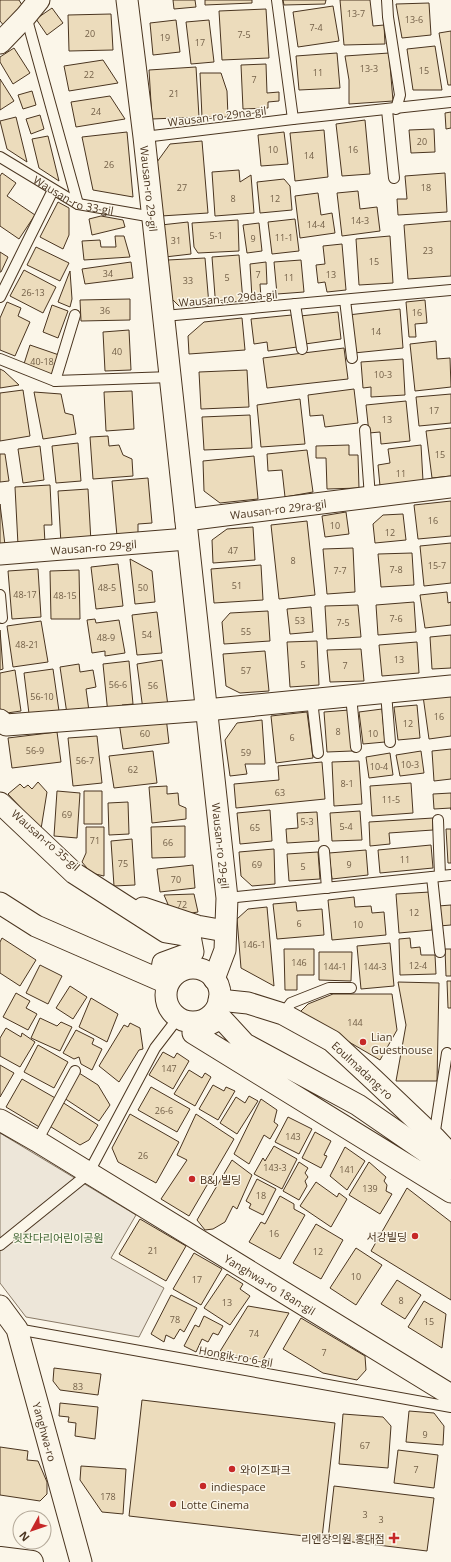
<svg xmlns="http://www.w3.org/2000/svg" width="451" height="1562" viewBox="0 0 451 1562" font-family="'Open Sans','Noto Sans KR',sans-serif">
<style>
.green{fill:#ede6d9;stroke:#887966}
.building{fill:#ecdcbc;stroke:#4a3520}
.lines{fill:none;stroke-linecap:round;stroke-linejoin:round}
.lane-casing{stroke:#4a3520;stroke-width:12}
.street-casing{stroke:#4a3520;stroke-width:23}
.primary-casing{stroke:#4a3520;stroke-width:24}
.lane{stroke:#fbf6e9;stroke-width:10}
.street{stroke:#fbf6e9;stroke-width:21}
.primary{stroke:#fbf6e9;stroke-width:22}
.poi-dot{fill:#c62828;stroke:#fbf6e9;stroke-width:1.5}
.labels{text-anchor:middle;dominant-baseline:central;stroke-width:3;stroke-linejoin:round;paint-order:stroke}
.number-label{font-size:9px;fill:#725f47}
.street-label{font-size:11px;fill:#4a3520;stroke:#fbf6e9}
.poi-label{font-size:11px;fill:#4a3520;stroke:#fbf6e9;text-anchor:start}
.park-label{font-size:11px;fill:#436837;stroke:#fbf6e9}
</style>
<rect width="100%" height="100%" fill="#fbf6e9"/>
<path class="green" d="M0 1133 136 1215 111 1258 164 1288 139 1337 26 1317 0 1283Z"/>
<path class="building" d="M0 0H19L22 5 5 27 0 21Z
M173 0H195L196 7 174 9Z
M205 0H252V3L205 5Z
M283 0H326L325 4 284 5Z
M340 0H370L373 26 384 25 385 44 344 45Z
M429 3 431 35 402 38 396 4Z
M333 6 339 41 298 47 293 12Z
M52 8 63 23 47 35 36 19Z
M266 9 269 58 222 60 219 11Z
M111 14 113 50 69 51 68 15Z
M176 20 180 52 153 55 150 23Z
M209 20 214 62 191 64 186 22Z
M451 31V85H448L439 33Z
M435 46 442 90H413L407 49Z
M14 48 30 73 13 84 0 62V57Z
M337 53 340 88 299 90 296 56Z
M389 53 393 101 349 104V80L345 56Z
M103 60 118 83 69 91 64 66Z
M266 64 267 93 279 92V101L268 102V108L243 109 241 65Z
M196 67 199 117 152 119 149 70Z
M200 73H221L227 91 228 117H202Z
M0 79 14 101 0 110Z
M32 91 36 105 23 109 18 95Z
M110 96 125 119 76 127 71 102Z
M451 112V128L446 129 445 113Z
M40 115 44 129 31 134 26 119Z
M16 117 27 162 7 149 0 121Z
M365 120 370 174 342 176 336 124Z
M434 129 435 152 411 153 409 130Z
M324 130 328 177 295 181 290 133Z
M127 132 133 197 93 190 82 137Z
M284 132 288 164 261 166 258 135Z
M48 136 59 181 39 168 32 139Z
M202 141 208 213 161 216 157 162 170 144Z
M239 170 240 182 251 175 254 213 215 216 212 172Z
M2 173 16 183 7 196 35 215 19 239 0 226V176Z
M445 173 447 212 398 215 397 199H407L405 176Z
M284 179 290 186 292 210 260 213 257 182Z
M358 191 360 209 377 207 380 231 342 236 337 193Z
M318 193 321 215 332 213 335 233 300 238 295 196Z
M58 202 69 208V235L63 249 40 237Z
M101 216 123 220 125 227 92 235 89 219Z
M295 219 299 251 272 254 268 222Z
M238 220 239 251 198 253 194 247 192 223Z
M451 221V276L408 279 404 225Z
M188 222 191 254 165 257 161 225Z
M259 223 262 251 247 253 243 225Z
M115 236H124L130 257 84 260 82 241 100 240 101 247H116Z
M390 236 393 283 359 285 356 239Z
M342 244 346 290 327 292 325 282 318 283 316 265 325 264 323 246Z
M36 247 69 263 60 281 27 265Z
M0 252 8 257 1 272H0Z
M239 255 243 301 222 303 215 296 212 257Z
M205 258 209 305 179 306 172 299 168 260Z
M301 260 304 292 277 294 274 262Z
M131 262 133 278 85 284 82 269Z
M266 262 267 284H260L261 298H252L250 264Z
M24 270 56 287 43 313 10 296Z
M70 271 72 299 70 307 58 302Z
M130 299V320L81 321 80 300Z
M425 300 427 323 415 324 416 337H409L406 302Z
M7 302 21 308 18 316 30 322 15 356 0 350V318Z
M52 305 68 311 58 338 43 332Z
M400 309 403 348 354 353 348 315Z
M338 312 341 339 305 344 300 316Z
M292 315 297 347 268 351 267 342 254 344 251 319Z
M242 318 245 350 189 354 188 336 204 322Z
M129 330 131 370 105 371 103 332Z
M436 341 437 359 450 358 451 387 415 391 410 344Z
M30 345 62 356 55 378 23 367Z
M344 348 348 379 267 388 263 358Z
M403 359 405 395 371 397V387L363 388 361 362Z
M0 369 4 371 19 385 0 388Z
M247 370 249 407 201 409 199 372Z
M354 389 358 423 325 427 323 415 310 416 308 395Z
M23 390 30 436 0 441V393Z
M132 391 134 429 106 431 104 392Z
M34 392 61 394 65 413 73 415 76 434 43 439Z
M451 394V423L419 426 416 397Z
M300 399 305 444 261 447 257 405Z
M406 401 410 441 381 444 380 432 369 433 366 405Z
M250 415 252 448 204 450 202 417Z
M451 428V476L432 478 426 431Z
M108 436 109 446 119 445 123 455 132 459 133 476 93 479 90 437Z
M78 443 81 481 56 483 52 446Z
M349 445V455H358L359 488 327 489 326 458H316V446Z
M421 445 423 481 380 486 378 465 390 463 388 449Z
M40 446 44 480 23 483 18 449Z
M307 450 313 492 285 497 282 470 268 471 267 454Z
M0 454H5L9 481 0 482Z
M254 456 258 499 220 503 204 491 203 461Z
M148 478 152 523 138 524V534L117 536 112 481Z
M50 485 52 525H44L45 543 18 545 15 487Z
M88 489 91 542 61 544 58 491Z
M451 501V536L418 539 414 505Z
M0 504 5 545 0 546Z
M346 512 349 534 325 537 322 516Z
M403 514 406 540 375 543 373 524 383 515Z
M307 521 315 595 279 599 271 525Z
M253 527 255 560 213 563 212 540 227 529Z
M451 543V583L424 586 420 546Z
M353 548 355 592 327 594 323 549Z
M412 553 414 585 381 587 378 554Z
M130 559 152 571 155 602 135 604Z
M118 564 123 606 96 609 91 567Z
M261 565 263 600 214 603 211 569Z
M38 569 41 617 12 619 8 571Z
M79 570 80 619H51L50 571Z
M447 592 448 603 451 602V625L425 628 420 595Z
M414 602 416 632 378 635 376 605Z
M358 605 361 637 327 639 325 606Z
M311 607 313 632 290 634 287 609Z
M268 611 270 641 224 644 222 622 230 613Z
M157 612 162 653 137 655 132 615Z
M95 619 96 623 119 620 125 653 105 656V651L92 653 87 620Z
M41 621 48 662 13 667 7 626Z
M0 630 3 669 0 670Z
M451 635V668L432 669 430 637Z
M317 641 319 685 290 687 287 642Z
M417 642 419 673 382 676 379 645Z
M361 649 364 681 330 682 327 650Z
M265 651 269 691 240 693 226 686 223 654Z
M162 660 168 706 143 710 137 664Z
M129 661 133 704 122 705 123 713 108 714 103 664Z
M79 664 80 672 93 670 96 687 86 689 89 711 67 714 60 667Z
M53 669 60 718 30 722 24 673Z
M15 670 21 711 0 714V673Z
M451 692V736L429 739 423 696Z
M417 705 420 738 398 740 394 707Z
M382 709 385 742 363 744 359 712Z
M349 710 352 751 327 752 324 712Z
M307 712 313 758 276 763 271 716Z
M166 717 169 743 123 749 119 722Z
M262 720 265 764H245L247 774 230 776 225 740 237 723Z
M57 732 61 762 12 768 8 738Z
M97 736 102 783 73 786 68 738Z
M451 749V779L434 781 432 751Z
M153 751 157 783 114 788 109 756Z
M421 751 424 773 400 776 396 755Z
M390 753 393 775 369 778 366 757Z
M359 761 362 804 334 806 332 762Z
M322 762 325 799 236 808 234 784 279 780 278 766Z
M38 782 47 792 41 829 8 794 20 784 24 788 28 785 32 789Z
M411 783 413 813 372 816 370 786Z
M167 786V794L178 793 179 805 186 808V819L152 823 149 787Z
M57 791 80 793 77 838 54 836Z
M84 791H102V824H84Z
M451 793V810V808L434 809 433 794Z
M128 802 129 834 109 835 108 803Z
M270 810 272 841 240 844 237 813Z
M360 811 362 840 332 841 330 813Z
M317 812 319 841 287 843 286 829 298 828 297 813Z
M433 818V830L389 833 390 844 370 846 369 822Z
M185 826V857L152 858 151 827Z
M86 827H104V876L91 873 82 862 86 853Z
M446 829H451V863H448Z
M132 839 135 885 114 886 111 841Z
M431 845 433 868 380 873 378 850Z
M274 849 275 884 252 886 241 876 239 852Z
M366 850 368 875 332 879 329 853Z
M318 852 320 879 289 881 287 854Z
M193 865 195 888 160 892 157 869Z
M430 892 432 930 399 933 396 894Z
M194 894 198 912 173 916 164 895Z
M354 897 355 907 371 906 372 913 384 912 386 935 332 940 328 900Z
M296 902 297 911 322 909 324 935 277 939 273 904Z
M451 905V925L439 926 438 906Z
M267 907 274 986 241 968 237 919 248 909Z
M2 938 36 960 20 986 0 973V942Z
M410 938 411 948 420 947 421 955H435L436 974 400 975 399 939Z
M390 943 394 986 361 989 357 946Z
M284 949H314V975H297V990H285Z
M445 949H451V976H446Z
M319 952H352L351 981 319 980Z
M40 965 62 976 48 1004 26 993Z
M447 981H451V1008H448Z
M398 982 439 983 437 1081H396L406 1025Z
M70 986 87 997 73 1019 56 1008Z
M16 993 30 1001 26 1008 37 1014 28 1030 3 1017Z
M333 994H392L397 1030 380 1060 299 1013 308 1004Z
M91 998 118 1014 107 1042 79 1027Z
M40 1018 57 1026 61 1022 72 1027 60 1051 31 1038Z
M130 1023 140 1028 143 1049 139 1050 119 1082 99 1066 124 1025 128 1027Z
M6 1028 21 1037 22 1033 35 1042 20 1067 0 1056V1038Z
M76 1030 94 1039 92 1044 102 1049 92 1070 81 1064 79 1057 74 1059 63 1053Z
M38 1045 68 1062 54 1088 24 1072Z
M163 1052 174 1058 177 1053 189 1061 173 1089 149 1075Z
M0 1065 14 1073 0 1097Z
M189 1070 202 1078 205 1073 211 1077 195 1106 174 1094Z
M79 1073 98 1085 110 1105 99 1121 64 1098Z
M22 1079 57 1099 41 1128 6 1107Z
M213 1085 224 1091 226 1087 235 1091 218 1120 199 1109Z
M151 1087 190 1109 177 1132 138 1110Z
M249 1096 258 1101 237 1134 220 1123 236 1097 245 1103Z
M261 1099 277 1110 274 1122 278 1125 270 1139 264 1135 249 1164 234 1154Z
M62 1102 98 1125 89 1140 80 1145 48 1125Z
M130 1114 179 1142 156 1183 118 1162 112 1148Z
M196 1114 234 1139 189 1216 161 1199 187 1160 177 1155Z
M288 1117 312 1129 299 1154 275 1142Z
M315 1132 331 1141 324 1155 327 1156 321 1168 302 1158Z
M274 1146 297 1159 282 1189 254 1174 263 1158 265 1161Z
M345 1147 365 1161 347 1190 330 1176Z
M232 1160 252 1175 237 1209 233 1206 225 1222 213 1229 205 1230 197 1220Z
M299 1162 308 1168 305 1173 308 1177 305 1181 307 1186 299 1200 283 1191Z
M369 1162 386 1177 384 1181 387 1185 386 1191 392 1194 380 1214 349 1195Z
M257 1179 276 1189 263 1215 249 1208 251 1204 246 1201Z
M316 1182 337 1197 339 1193 347 1199 331 1227 300 1206Z
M407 1188 451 1222V1300L371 1251Z
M280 1196 294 1204V1209L305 1215 280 1259 249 1242 261 1222 265 1224Z
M140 1219 186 1246 166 1281 119 1254Z
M316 1224 343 1240 321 1279 293 1263Z
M356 1248 382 1265 356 1305 330 1288Z
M194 1253 222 1269 201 1305 173 1289Z
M227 1274 243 1284 240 1289 250 1296 230 1325 204 1308Z
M397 1280 421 1295 405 1319 381 1304Z
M171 1295 197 1308 184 1332 180 1329 174 1339 166 1335 164 1342 151 1334Z
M424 1301 446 1314 442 1348 408 1327Z
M248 1306 289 1313 262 1361 219 1353Z
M204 1316 223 1326 218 1335 213 1333 208 1342 202 1339 196 1352 184 1346 195 1325 199 1327Z
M301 1318 365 1356 366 1370 357 1380 323 1373 283 1349Z
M54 1368 101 1374 98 1395 60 1390 53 1381Z
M142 1400 335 1423 322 1538 129 1516Z
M60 1403 98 1407 95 1439 75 1436 76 1423 68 1422 69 1417 59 1416Z
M409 1411 434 1413 444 1426 443 1445 406 1442Z
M343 1414 383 1417 391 1426 388 1468 339 1464Z
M0 1447 28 1451 27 1460 38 1461 47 1482V1494L40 1501 0 1495Z
M398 1450 438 1455 434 1488 394 1483Z
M81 1466 126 1469 123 1514 102 1512 80 1480Z
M334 1486 434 1498 427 1551 328 1539Z"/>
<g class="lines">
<g class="lane-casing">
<g id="lane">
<path d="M277 0 293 119"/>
<path d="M387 0 388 17 400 95 396 109"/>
<path d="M26 16 78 204"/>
<path d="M387 110 394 178"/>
<path d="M144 137 293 119 451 102"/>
<path id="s1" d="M0 157 78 204 153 217"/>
<path d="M0 297 53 190"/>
<path d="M345 300 352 358"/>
<path d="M295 304 302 349"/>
<path d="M164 316 451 290"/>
<path d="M0 359 55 381 171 377"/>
<path d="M55 381 75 315"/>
<path d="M365 430 370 497"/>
<path d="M0 595 2 618"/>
<path d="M386 693 390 742"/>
<path d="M351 696 356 747"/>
<path d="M312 700 318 753"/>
<path d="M438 820 440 876"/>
<path d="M324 851 327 888"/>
<path d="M432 877 440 952"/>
<path d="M227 898 451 875"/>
<path d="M283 1014 291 1003 329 988H351"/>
<path d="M434 1137 447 1053"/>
<path d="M37 1141 75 1071"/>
<path d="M0 1245 88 1174 155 1048 178 1018"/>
<path d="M17 1329 451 1407"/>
</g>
</g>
<g class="street-casing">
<g id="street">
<path id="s2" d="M127 0 144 137 227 898 225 950 214 979"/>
<path d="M0 43 26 16 39 0"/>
<path id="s3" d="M186 520 451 487"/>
<path id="s4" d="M0 554 187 539"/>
<path d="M0 720 6 725 206 710 451 686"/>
<path d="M0 803 74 873 166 932 190 936 193 952 163 963 160 980 36 926 0 903"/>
<path d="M143 908 197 926 225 931"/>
<circle cx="193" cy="995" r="27"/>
<path id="s5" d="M219 1000 248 1003 283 1014 332 1041 374 1080 434 1137 451 1155"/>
<path id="s6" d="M0 1120 37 1141 451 1395"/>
<path d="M451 1169 358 1105 245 1044 221 1018 193 1033 451 1192"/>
<path id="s7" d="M0 1306 17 1329 81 1562"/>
</g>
</g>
<g class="primary-casing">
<path id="primary" d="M0 1558 32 1562"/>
</g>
<use href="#lane" class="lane"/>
<use href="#street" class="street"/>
<use href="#primary" class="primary"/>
</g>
<g class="poi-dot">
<circle cx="363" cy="1042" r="4"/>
<circle cx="192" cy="1179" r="4"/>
<circle cx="415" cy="1236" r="4"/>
<circle cx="232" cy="1469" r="4"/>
<circle cx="203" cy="1486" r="4"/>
<circle cx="173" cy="1504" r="4"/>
<path d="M392 1532h4v4h4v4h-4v4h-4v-4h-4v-4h4z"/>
</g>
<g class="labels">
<g class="number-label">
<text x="356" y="13">13-7</text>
<text x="414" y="19">13-6</text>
<text x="316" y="27">7-4</text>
<text x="90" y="33">20</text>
<text x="244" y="34">7-5</text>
<text x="165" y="37">19</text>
<text x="200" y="42">17</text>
<text x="369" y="68">13-3</text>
<text x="424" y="70">15</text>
<text x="318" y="72">11</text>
<text x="89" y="74">22</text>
<text x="254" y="79">7</text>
<text x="174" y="93">21</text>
<text x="96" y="111">24</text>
<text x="422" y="141">20</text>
<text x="273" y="149">10</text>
<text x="353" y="149">16</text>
<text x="309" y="155">14</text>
<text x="109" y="164">26</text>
<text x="182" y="187">27</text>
<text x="426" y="187">18</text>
<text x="233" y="198">8</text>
<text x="275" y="198">12</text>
<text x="360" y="220">14-3</text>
<text x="316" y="224">14-4</text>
<text x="216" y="235">5-1</text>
<text x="284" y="237">11-1</text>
<text x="253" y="238">9</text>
<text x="176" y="240">31</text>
<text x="428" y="250">23</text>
<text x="374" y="261">15</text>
<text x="108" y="273">34</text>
<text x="258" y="274">7</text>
<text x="331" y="274">13</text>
<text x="227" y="277">5</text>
<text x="289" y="277">11</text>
<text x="188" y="280">33</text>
<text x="33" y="292">26-13</text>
<text x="105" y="310">36</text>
<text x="417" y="312">16</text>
<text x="376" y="331">14</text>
<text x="117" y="351">40</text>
<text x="42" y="361">40-18</text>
<text x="383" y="374">10-3</text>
<text x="434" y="410">17</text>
<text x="387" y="419">13</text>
<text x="440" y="454">15</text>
<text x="401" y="473">11</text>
<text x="433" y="520">16</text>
<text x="335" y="525">10</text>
<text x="390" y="532">12</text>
<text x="233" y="550">47</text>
<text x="293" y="560">8</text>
<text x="437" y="565">15-7</text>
<text x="396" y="569">7-8</text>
<text x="340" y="570">7-7</text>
<text x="237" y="585">51</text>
<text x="107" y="587">48-5</text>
<text x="143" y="587">50</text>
<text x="25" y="594">48-17</text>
<text x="65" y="595">48-15</text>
<text x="396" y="618">7-6</text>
<text x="300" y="620">53</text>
<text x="343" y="622">7-5</text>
<text x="246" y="631">55</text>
<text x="147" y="634">54</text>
<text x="106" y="637">48-9</text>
<text x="27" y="644">48-21</text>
<text x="399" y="659">13</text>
<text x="303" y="664">5</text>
<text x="345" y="665">7</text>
<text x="246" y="670">57</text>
<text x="118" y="684">56-6</text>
<text x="153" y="685">56</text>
<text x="42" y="696">56-10</text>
<text x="439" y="716">16</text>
<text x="408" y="723">12</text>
<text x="338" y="731">8</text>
<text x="145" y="733">60</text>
<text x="373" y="733">10</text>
<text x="292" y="737">6</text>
<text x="35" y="750">56-9</text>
<text x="246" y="752">59</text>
<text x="85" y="760">56-7</text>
<text x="410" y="764">10-3</text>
<text x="379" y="766">10-4</text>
<text x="133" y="769">62</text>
<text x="347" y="783">8-1</text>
<text x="280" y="792">63</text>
<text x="391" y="799">11-5</text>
<text x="67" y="814">69</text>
<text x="307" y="821">5-3</text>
<text x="346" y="826">5-4</text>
<text x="255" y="827">65</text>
<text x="95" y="840">71</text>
<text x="168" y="842">66</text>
<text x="405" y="859">11</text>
<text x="123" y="863">75</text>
<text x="257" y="864">69</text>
<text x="349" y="864">9</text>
<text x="303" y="866">5</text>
<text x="176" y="879">70</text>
<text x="182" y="904">72</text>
<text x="414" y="912">12</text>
<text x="299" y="923">6</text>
<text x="358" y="924">10</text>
<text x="254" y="944">146-1</text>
<text x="299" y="962">146</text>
<text x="418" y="965">12-4</text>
<text x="335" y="966">144-1</text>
<text x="375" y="966">144-3</text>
<text x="355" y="1022">144</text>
<text x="169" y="1068">147</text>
<text x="164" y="1110">26-6</text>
<text x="293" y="1136">143</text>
<text x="143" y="1155">26</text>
<text x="275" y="1167">143-3</text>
<text x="347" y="1169">141</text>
<text x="370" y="1188">139</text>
<text x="261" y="1195">18</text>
<text x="274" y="1233">16</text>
<text x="153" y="1250">21</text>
<text x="318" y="1251">12</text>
<text x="356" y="1276">10</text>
<text x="197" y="1279">17</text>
<text x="401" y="1300">8</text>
<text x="227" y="1302">13</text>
<text x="175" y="1319">78</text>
<text x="429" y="1321">15</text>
<text x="254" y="1333">74</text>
<text x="324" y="1352">7</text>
<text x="78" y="1386">83</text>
<text x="425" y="1434">9</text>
<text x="365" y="1445">67</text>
<text x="416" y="1469">7</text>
<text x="108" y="1496">178</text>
<text x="365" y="1514">3</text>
<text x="381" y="1519">3</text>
</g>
<g class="street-label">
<text transform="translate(217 116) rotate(-7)">Wausan-ro 29na-gil</text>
<text stroke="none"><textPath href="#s2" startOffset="190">Wausan-ro 29-gil</textPath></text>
<text stroke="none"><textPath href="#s1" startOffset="84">Wausan-ro 33-gil</textPath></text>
<text transform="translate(228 298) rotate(-5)">Wausan-ro 29da-gil</text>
<text stroke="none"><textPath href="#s3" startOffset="93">Wausan-ro 29ra-gil</textPath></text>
<text stroke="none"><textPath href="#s4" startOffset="94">Wausan-ro 29-gil</textPath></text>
<text transform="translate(46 840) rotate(41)">Wausan-ro 35-gil</text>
<text stroke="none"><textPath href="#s2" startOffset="851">Wausan-ro 29-gil</textPath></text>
<text stroke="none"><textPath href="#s5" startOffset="164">Eoulmadang-ro</textPath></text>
<text stroke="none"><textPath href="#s6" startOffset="316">Yanghwa-ro 18an-gil</textPath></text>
<text transform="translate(236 1356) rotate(10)">Hongik-ro 6-gil</text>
<text stroke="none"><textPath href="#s7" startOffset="135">Yanghwa-ro</textPath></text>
</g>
<g class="poi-label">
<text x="371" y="1036">Lian<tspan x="371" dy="13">Guesthouse</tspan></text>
<text x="200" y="1179">B&amp;J 빌딩</text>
<text x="407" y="1236" text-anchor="end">서강빌딩</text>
<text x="240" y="1469">와이즈파크</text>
<text x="211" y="1486">indiespace</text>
<text x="181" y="1504">Lotte Cinema</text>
<text x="385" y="1538" text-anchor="end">리엔장의원 홍대점</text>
</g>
<g class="park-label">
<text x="58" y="1237">윗잔다리어린이공원</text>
</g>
</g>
<g transform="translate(32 1530) rotate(230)"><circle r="19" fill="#fbf6e9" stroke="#b4a999"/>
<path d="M0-3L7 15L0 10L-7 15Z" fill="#c62828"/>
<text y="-6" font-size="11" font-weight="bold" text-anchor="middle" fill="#4a3520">N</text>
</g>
</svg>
